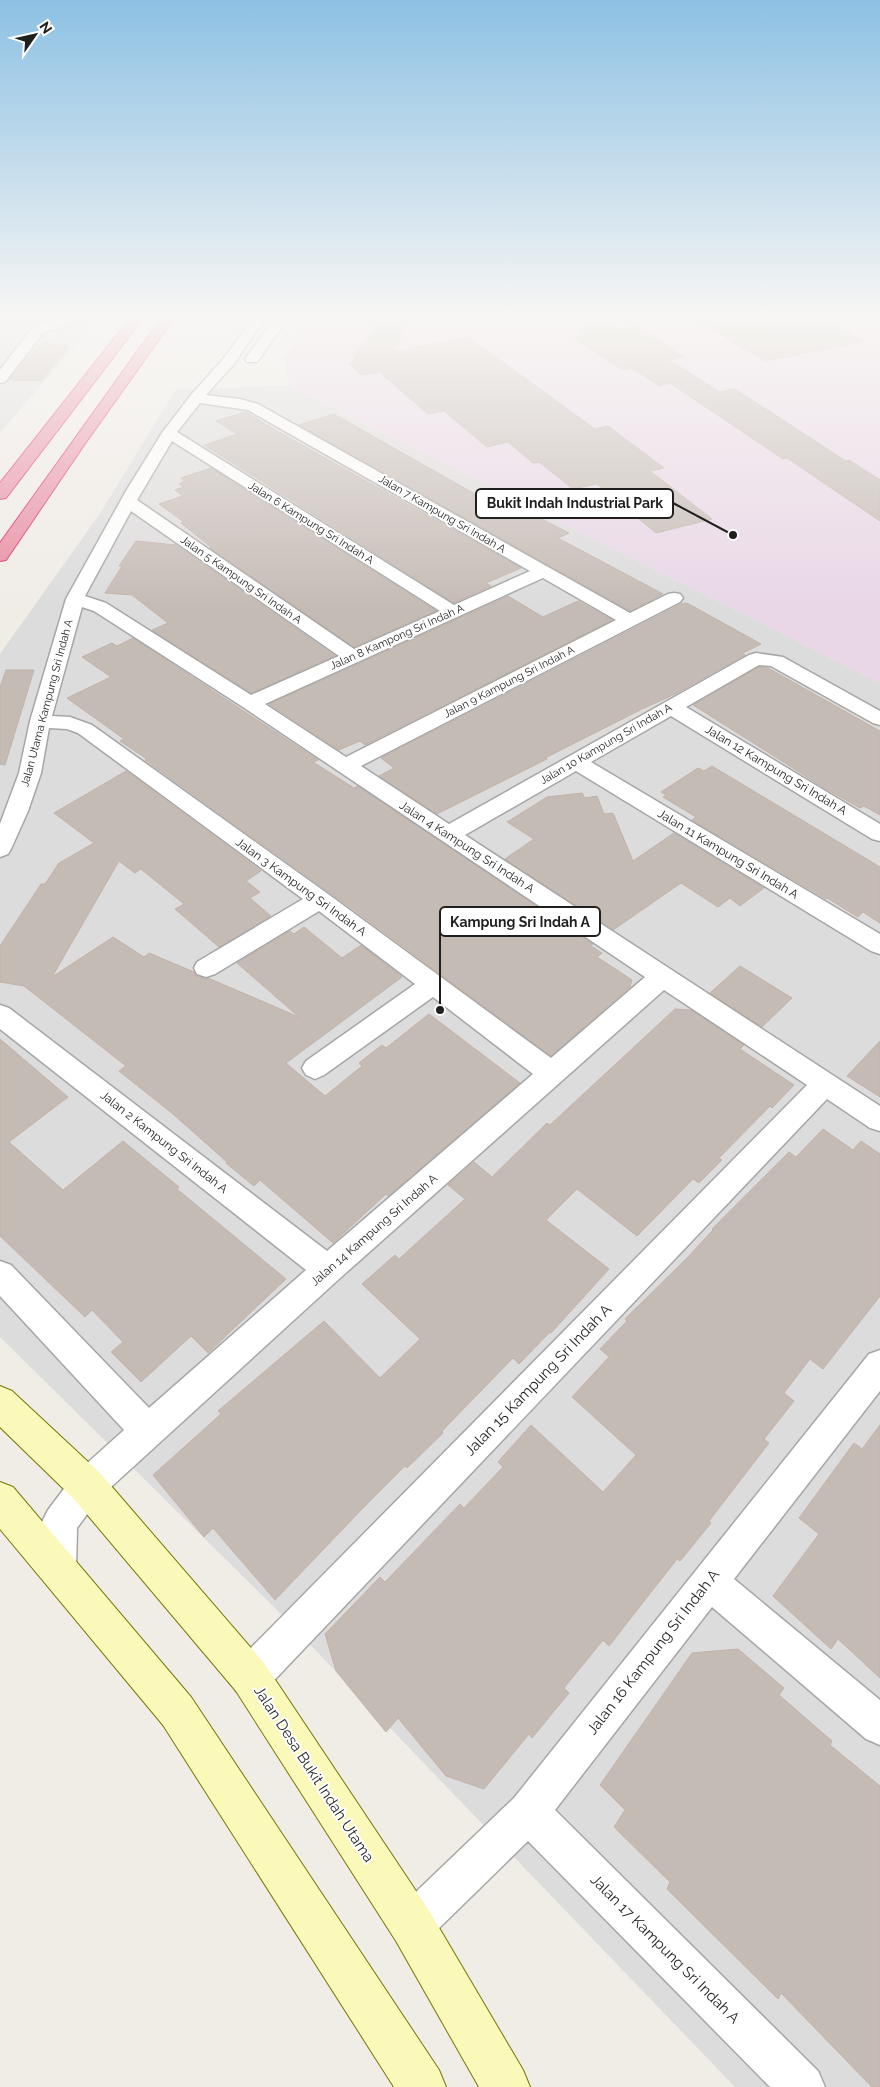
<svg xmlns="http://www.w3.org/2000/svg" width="880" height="2087" viewBox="0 0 880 2087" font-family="Raleway,sans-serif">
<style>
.residential{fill:#dddcdc}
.industrial{fill:#e9d7e7}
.building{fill:#c5bbb5;stroke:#c2b2a8}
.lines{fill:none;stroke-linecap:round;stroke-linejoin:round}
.street-casing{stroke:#a6a6a6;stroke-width:3}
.secondary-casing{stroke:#747904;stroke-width:2}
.highway-casing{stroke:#dd246f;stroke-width:2}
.street{fill:#fff;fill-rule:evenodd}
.secondary{fill:#faf9b9;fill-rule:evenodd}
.highway{fill:#e88da3;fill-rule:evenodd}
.labels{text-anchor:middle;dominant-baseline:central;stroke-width:4;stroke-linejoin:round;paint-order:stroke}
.far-street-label{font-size:11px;fill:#1f1f1f;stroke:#fff}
.street-label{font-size:12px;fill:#1f1f1f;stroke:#fff}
.near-street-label{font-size:15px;fill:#1f1f1f;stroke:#fff}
.leader{fill:none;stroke:#1f1f1f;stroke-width:2}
.callout-dot{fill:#1f1f1f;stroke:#fff;stroke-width:2}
.callout{fill:#fff;stroke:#1f1f1f;stroke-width:2}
.callout-label{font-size:14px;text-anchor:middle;font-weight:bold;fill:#1f1f1f}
</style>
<rect width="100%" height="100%" fill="#f0ece6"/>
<path class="residential" d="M0 317H100L0 433Z
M290 386 880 683V2087H735L273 1606 0 1337V654L101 512 176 389Z"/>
<path class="industrial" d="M309 317H880V683L290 386 284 359Z"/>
<path class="building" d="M380 317H409L394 352 468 337 595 429 608 426 664 468 650 471 712 519 656 533 597 484 573 489 539 462 533 463 508 442 487 447 444 411 428 414 379 372 361 375 350 365Z
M690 317H819L863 341 765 361Z
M611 323 620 329 636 326 684 357 669 360 720 392 735 389 846 461 849 460 880 480V521L787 458 783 459 670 383 659 386 632 368 622 370 574 338 583 336 574 330Z
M43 343 69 346 41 381 9 380 27 356Z
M246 412 272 428 521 568 486 583 491 586 454 603 204 445 237 434 216 421Z
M334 414 475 494 485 490 569 533 558 538 663 594 630 611 299 425Z
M211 468 436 611 354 647 210 548H212L181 523 184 522 159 504 183 496 175 490 184 487 179 484 185 481 181 478Z
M136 541 176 545 335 656 251 693 152 630 168 623 132 595 105 593 122 566H119Z
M508 596 543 617 578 601 612 620 365 745 360 741 339 750 269 704Z
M687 603 761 644 743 653 745 655 675 694 642 709 545 758 547 759 437 814 379 776 394 768 381 758 681 604Z
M133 638 318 760 313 762 354 788 358 786 593 944 591 946 602 953 597 957 632 980 630 987 551 1056 354 910 145 760 147 759 120 741 124 739 67 698 111 677 82 657 112 643 117 646Z
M759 667 768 668 880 731V815L864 806 860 808 823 787 693 705Z
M6 670H34L5 765 0 764V687Z
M712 766 880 867V923L863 912 858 917 827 898 826 899 692 820 696 817 663 797 666 795 661 792 698 768 704 771Z
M126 771 261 871 246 881 260 892 250 898 271 916 219 947 175 909 184 904 141 869 135 873 119 861 52 977 113 937 144 957 149 953 194 972 196 976 208 978 299 1017 237 963 290 931 294 934 304 927 342 958 361 945 402 977 286 1063 325 1096 362 1066 359 1063 382 1045 386 1048 429 1014 520 1083 388 1196 386 1194 333 1243 260 1180 254 1186 226 1163 227 1162 173 1114 119 1071 126 1066 24 986 0 982V946L41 884H45L59 863 94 843 54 813Z
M582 793 585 798 597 796 604 814 613 813 633 861 674 833 764 888 740 906 730 898 718 907 681 883 613 930 505 859 534 839 507 822 547 797Z
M740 966 792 998 762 1027 710 993Z
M675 1009 691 1010 744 1045 740 1049 794 1085 772 1108 770 1106 719 1158 722 1160 699 1183 693 1179 637 1236 577 1189 546 1220 609 1269 551 1333 550 1332 519 1364 513 1358 442 1431 443 1433 407 1468 405 1466 364 1507 275 1600 213 1528 204 1537 153 1475 221 1414 218 1411 324 1321 380 1378 420 1339 362 1284 395 1255 399 1259 465 1199 448 1185 474 1162 492 1177 547 1123 550 1125Z
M0 1039 68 1097 9 1142 63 1190 123 1141 179 1187 177 1189 286 1279 208 1353 191 1336 141 1382 111 1352 123 1342 92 1310 85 1317 0 1236Z
M880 1041V1097L847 1076Z
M823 1129 853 1150 861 1141 880 1154V1296L823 1369 810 1359 784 1393 794 1401 764 1439 769 1443 709 1521 711 1523 680 1561 677 1559 609 1646 603 1640 564 1688 569 1693 532 1738 529 1734 484 1789 446 1776 398 1718 386 1732 336 1671 325 1634 380 1577 385 1582 460 1504 464 1508 503 1467 498 1462 531 1425 603 1492 636 1455 572 1397 609 1357 600 1349 627 1321 625 1319 686 1259 713 1230 712 1229 789 1152 796 1157Z
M880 1425V1678L838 1639 831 1649 773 1596 819 1534 799 1518 854 1443 862 1449Z
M738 1649 784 1688 779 1695 832 1741 830 1745 880 1786V2087H872L781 1993 778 1999 667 1889 670 1882 614 1827 625 1810 600 1785 692 1653Z"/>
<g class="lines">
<g class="street-casing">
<path id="street" d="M64 317 80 318 78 321 43 333 5 382 0 383V370L33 327Z
M254 317H266L234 364 206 395 240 399 258 404 630 613 668 594 674 593 680 594 683 598 680 602 361 766 449 824 749 655 756 653 783 657 880 711V725L873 723 771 666 759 665 686 707 880 824V841L872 839 671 716 591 762 880 934V954L871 951 576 771 465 835 880 1106V1131L870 1128 827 1099 264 1691 250 1696 236 1691 231 1677 236 1663 807 1085 664 990 339 1279 99 1498 77 1528 76 1569 71 1582 58 1587 45 1582 40 1569 42 1522 48 1510 75 1474 124 1430 0 1296V1261L11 1265 149 1408 306 1270 0 1029V1005L9 1008 327 1251 533 1074 433 997 324 1075 315 1079 306 1075 302 1068 306 1061 415 984 319 911 215 974 206 977 197 974 194 968 197 962 303 899 78 733 67 729 49 728 41 773 28 811 11 849 8 854 0 857V824L19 773 30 721 66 599 126 491 162 433 191 395 224 358ZM200 403 248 410 530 571 454 605 177 432ZM172 441 440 611 354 649 137 500ZM131 511 339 656 251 695 106 603 85 596ZM543 578 616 620 346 757 265 704ZM82 607 94 611 243 707 645 977 551 1058 328 894 92 725 70 717 52 716Z
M276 317H289L257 362H247L245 359Z
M880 1350V1391L734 1579 880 1700V1745L866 1739 712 1607 555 1810 818 2071 825 2087H770L528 1841 427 1940 412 1946 397 1940 391 1925 397 1910 514 1798 869 1354Z"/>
</g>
<g class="secondary-casing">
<path id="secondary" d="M0 1386 12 1391 100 1473 264 1663 428 1909 523 2070 530 2087H479L396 1941 236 1691 74 1499 0 1427Z
M0 1482 13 1487 191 1697 439 2070 446 2087H394L163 1725 0 1529Z"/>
</g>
<g class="highway-casing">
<path id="highway" d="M131 317H144L6 498 0 499V483Z
M162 317H175L84 445 6 560 0 561V543Z"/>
</g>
<use href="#street" class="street"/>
<use href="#secondary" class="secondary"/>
<use href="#highway" class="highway"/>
</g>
<linearGradient id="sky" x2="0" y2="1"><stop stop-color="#8dc1e4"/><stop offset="0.52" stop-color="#f8f6f4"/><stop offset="1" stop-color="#f8f6f4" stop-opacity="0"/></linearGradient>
<rect width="880" height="609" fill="url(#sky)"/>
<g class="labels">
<g class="far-street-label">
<text transform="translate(442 514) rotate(30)">Jalan 7 Kampung Sri Indah A</text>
<text transform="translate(311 523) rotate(32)">Jalan 6 Kampung Sri Indah A</text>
<text transform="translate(241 580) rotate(35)">Jalan 5 Kampung Sri Indah A</text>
<text transform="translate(397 637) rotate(-24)">Jalan 8 Kampong Sri Indah A</text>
<text transform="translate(509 682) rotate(-27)">Jalan 9 Kampung Sri Indah A</text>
<text transform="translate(47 703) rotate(-75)">Jalan Utama Kampung Sri Indah A</text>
<text transform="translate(606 744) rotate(-30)">Jalan 10 Kampung Sri Indah A</text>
</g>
<g class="street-label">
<text transform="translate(776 770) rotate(31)">Jalan 12 Kampung Sri Indah A</text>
<text transform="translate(467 847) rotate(33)">Jalan 4 Kampung Sri Indah A</text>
<text transform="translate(728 854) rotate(31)">Jalan 11 Kampung Sri Indah A</text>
<text transform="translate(301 887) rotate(36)">Jalan 3 Kampung Sri Indah A</text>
<text transform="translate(164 1142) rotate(38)">Jalan 2 Kampung Sri Indah A</text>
<text transform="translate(374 1230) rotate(-41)">Jalan 14 Kampung Sri Indah A</text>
</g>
<g class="near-street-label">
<text transform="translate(538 1380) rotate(-46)">Jalan 15 Kampung Sri Indah A</text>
<text transform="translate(653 1652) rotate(-52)">Jalan 16 Kampung Sri Indah A</text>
<text transform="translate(314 1774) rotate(57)">Jalan Desa Bukit Indah Utama</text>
<text transform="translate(665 1949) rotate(45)">Jalan 17 Kampung Sri Indah A</text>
</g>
</g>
<path class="leader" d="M733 535L673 503M440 1010L440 922"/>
<g class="callout-dot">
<circle cx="733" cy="535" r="5"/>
<circle cx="440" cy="1010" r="5"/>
</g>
<g class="callout">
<rect x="476" y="489" width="197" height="29" rx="5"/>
<rect x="440" y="907" width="160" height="29" rx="5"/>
</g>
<g class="callout-label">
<text x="575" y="508">Bukit Indah Industrial Park</text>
<text x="520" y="927">Kampung Sri Indah A</text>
</g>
<g transform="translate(35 35) rotate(56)" stroke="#ffffff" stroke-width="4" paint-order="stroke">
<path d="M0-4L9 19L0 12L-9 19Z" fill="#1f1f1f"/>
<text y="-8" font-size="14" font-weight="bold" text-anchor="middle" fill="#1f1f1f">N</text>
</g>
</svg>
